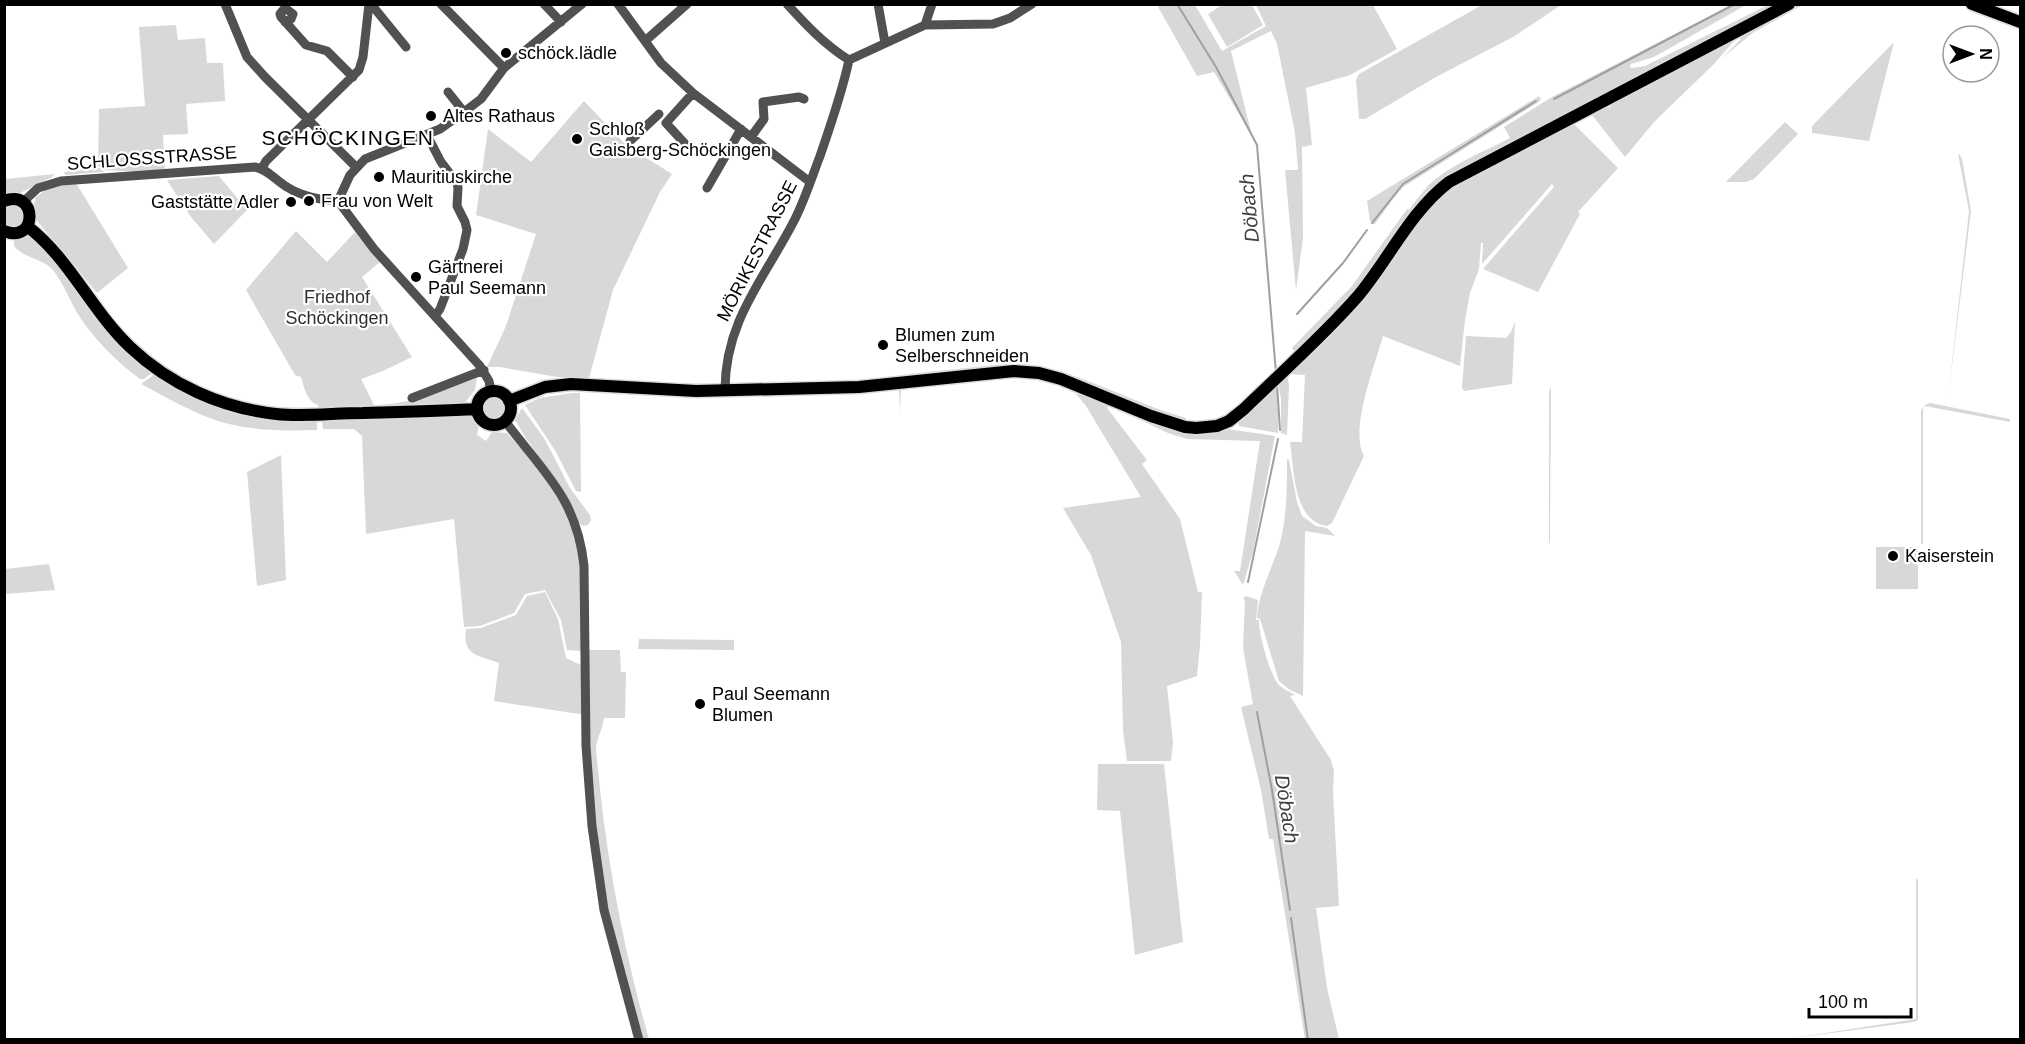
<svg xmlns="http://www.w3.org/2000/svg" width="2025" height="1044" viewBox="0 0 2025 1044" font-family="Helvetica,sans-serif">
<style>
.green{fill:#d8d8d8}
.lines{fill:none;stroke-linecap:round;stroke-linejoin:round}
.stream{stroke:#9f9f9f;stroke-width:2}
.major-casing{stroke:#dbdbdb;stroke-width:15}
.minor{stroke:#515151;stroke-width:9}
.major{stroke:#000;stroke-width:12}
.poi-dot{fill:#000;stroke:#fff;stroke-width:2}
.labels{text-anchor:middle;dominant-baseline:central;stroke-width:4.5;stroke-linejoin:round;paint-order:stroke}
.poi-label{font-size:18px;fill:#000;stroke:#fff;text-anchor:start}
.street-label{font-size:18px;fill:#000;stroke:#fff}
.park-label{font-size:18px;fill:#2f2f2f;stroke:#fff}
.water-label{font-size:20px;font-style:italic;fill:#404040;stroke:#fff}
.quarter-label{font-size:21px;letter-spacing:1.5px;fill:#000;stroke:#fff}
</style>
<rect width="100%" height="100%" fill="#fff"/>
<path class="green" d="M1157 5H1195L1222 51 1266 26 1256 5H1373L1397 49 1350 75 1306 88 1312 145 1302 147 1303 238 1296 291 1285 170H1298L1295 133 1277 44 1271 31 1231 51 1252 136 1214 72 1197 76Z
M1222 5H1252L1263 25 1227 47 1208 14Z
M1482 5H1561L1513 37 1436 77 1365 119H1359L1356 80 1359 74Z
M1731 5H1746L1654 57 1631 64 1630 67 1632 68 1645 66 1768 5H1783L1634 82C1622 83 1614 87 1606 96L1455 175 1349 301 1295 353 1292 348 1352 286 1407 209 1409 210C1414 203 1420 195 1426 188 1448 165 1482 153 1510 138L1504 127 1552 97Z
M1796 5H1803L1754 32 1722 58 1739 41 1746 30Z
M176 25 178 40 205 38 207 63H223L225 101 186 104 188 134 163 135 165 173 104 170 98 166 99 109 145 106 139 27Z
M1741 33 1714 64 1655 121 1625 157 1592 115 1574 124 1618 168 1578 212 1580 214 1538 292 1483 269 1554 187 1552 184 1482 264 1483 243H1481L1479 269 1470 293 1465 320 1460 366 1383 336C1375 365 1349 430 1364 456L1332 523 1327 526C1293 522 1294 468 1290 442H1302L1305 375 1289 374 1424 211 1451 185 1613 99 1608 106 1609 108 1618 97Z
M1894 42 1869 141 1812 133V126Z
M1539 96 1541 100 1537 103 1403 187 1393 199 1374 225 1370 221 1367 201Z
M584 101 626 145 672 174 660 192 613 290 589 378 557 377 500 367H487L506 326 536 234 476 215 488 129 531 162Z
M1785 122 1798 134 1754 179 1746 182H1726Z
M1958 154 1960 155 1962 159 1971 211 1948 398 1969 211Z
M100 168 104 172 65 175 64 172Z
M55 174 52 177 20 193 5 196V179Z
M219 176 247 210 214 244 191 217 167 180Z
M55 182 76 183 128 268 97 293 33 216 35 198Z
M10 204 22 208 25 219 18 228 5 225 4 207Z
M296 231 327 262 355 232 380 262 362 277 412 357 383 371 361 379 374 405C410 405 443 391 477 378L475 390 464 404 319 410 318 405C307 402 304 387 301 377L295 375 246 290Z
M28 236 40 243 153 372 144 379H140C117 362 97 342 81 319 71 304 64 284 53 270 42 258 23 258 14 246V241L22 237Z
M1515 321 1512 384 1464 391 1462 388 1466 336 1506 338 1511 332Z
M1015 363C1076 368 1128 402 1186 418L1185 427 1044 374 897 381V377L909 374Z
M159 371 235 407 317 414V430C280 431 242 431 207 417 184 408 162 395 141 384Z
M1287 372 1289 386 1287 435 1281 433V399L1278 381Z
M1004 375 1044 377 1159 423 1227 429 1275 436 1253 552 1243 585 1234 571H1240L1260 441 1187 439 1168 433 1109 405 1107 408 1147 460 1142 464 1180 519 1198 592H1202L1200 645 1197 676 1167 686 1173 742 1171 761H1127L1123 730 1121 642 1091 555 1063 508 1141 497 1086 406 1072 389 1043 380 1009 377 901 390 900 413 899 389Z
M1276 383 1279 399 1278 433 1239 426 1238 421Z
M1551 387 1550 544 1549 541V391Z
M572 393H580L581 492 576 491 556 452 525 405 539 398Z
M481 408a13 13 0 1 1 26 0a13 13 0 1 1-26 0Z
M1930 403 2010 419V422L1925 406 1923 409V544H1921V411L1925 405Z
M522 408 544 438 570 488 590 515 591 520 588 525 583 526 580 524 562 489 525 437 515 420Z
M470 416 479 424 477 435 486 441 492 432 507 433C536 465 568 500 577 545 584 579 581 617 581 651L567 650 561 620 545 590 525 594 514 613 480 626 464 627 454 519 366 534 362 436 354 429H323L322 421Z
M281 455 286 580 257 586 247 472Z
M1287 459 1289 460 1297 502 1302 516 1316 526 1327 528 1335 536 1305 531 1303 696 1290 690 1279 681 1260 619 1257 618C1258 593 1273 567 1280 543 1287 515 1287 488 1287 459Z
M1876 547H1918V589H1876Z
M49 564 55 590 5 594V569Z
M545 592 558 619 566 658 585 667V650H620L621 672H626L625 718H604C603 729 597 737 596 748 604 846 622 945 649 1039H639L604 910 586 715 494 701 499 663C478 655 462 656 466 629L481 628 516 615 527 596Z
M1246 596 1258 600 1256 620H1259C1258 632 1271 679 1280 686 1282 688 1290 692 1295 695L1290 696 1331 760 1334 771 1333 792 1339 906 1316 908 1327 988 1339 1039H1305L1273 839H1269L1261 790 1241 707 1253 704 1243 648 1245 601 1243 598Z
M639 639 734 640V650L638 649Z
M1098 764H1164L1183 942 1135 955 1120 811 1097 810Z
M1916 878 1918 880V1020L1914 1022 1787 1039 1916 1019Z"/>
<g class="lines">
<path class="stream" d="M1177 4 1216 67 1257 145 1276 373
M1554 99 1735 4
M1372 223 1403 184 1536 101
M1297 314 1343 263 1367 230
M1277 384 1280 430
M1248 582 1278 439
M1257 712 1272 790 1290 910
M1291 918 1308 1040"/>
<g class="major-casing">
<path id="major" d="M1972 4 2020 22
M4 201C38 188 38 245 4 231
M27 226C70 259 91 310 130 347 170 385 222 408 276 414 305 417 334 413 363 413 401 412 439 411 477 409
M477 408a17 17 0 1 1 34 0a17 17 0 1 1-34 0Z
M509 401 545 387 571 384 696 391 859 387 1014 371 1039 373 1061 379 1151 416 1185 427 1196 428 1217 426 1229 421 1244 409C1282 372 1323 336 1358 296 1389 259 1410 212 1449 182L1789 4"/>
</g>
<path class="minor" d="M225 4 247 57 265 77 356 167
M371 4 406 47
M441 4 504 68
M544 4 561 22
M618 4 661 63 693 93 810 182
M787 4C806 25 825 45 849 60
M878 4 885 43
M285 22 291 19 293 14 285 8 280 14 281 17 306 45 327 51 353 77
M925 25 932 4
M645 41 687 4
M849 60 925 25 993 24 1010 18 1032 4
M448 92 464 112
M427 135 441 162 457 183 458 188 457 206 465 222 467 230 463 249 440 309 435 316
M751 137 764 119 763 102 799 97 804 99
M630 141 659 114
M687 146 666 123 693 93
M262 168 266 161 359 70 363 57 369 4
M707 188 741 129
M338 201 350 175 365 159 440 129 464 112 481 99 504 68 582 4
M338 201 374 249 480 366 489 381 491 391
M23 202 38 188 61 181 255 167C269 170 275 180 287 187 301 196 322 200 338 201
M725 390C725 320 765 278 795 219 805 199 812 177 820 156 831 124 842 93 849 60
M412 398 484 370
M505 421C543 472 577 498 584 566L586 746 592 826 604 910 639 1040"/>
<use href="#major" class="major"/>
</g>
<g class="poi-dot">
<circle cx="506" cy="53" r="6"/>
<circle cx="431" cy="116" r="6"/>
<circle cx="577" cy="139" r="6"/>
<circle cx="379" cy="177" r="6"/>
<circle cx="309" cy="201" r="6"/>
<circle cx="291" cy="202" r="6"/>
<circle cx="416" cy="277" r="6"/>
<circle cx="883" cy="345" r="6"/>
<circle cx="1893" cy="556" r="6"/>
<circle cx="700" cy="704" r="6"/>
</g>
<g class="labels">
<g class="poi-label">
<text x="518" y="53">schöck.lädle</text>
<text x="443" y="116">Altes Rathaus</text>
<text x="589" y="129">Schloß<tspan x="589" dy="21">Gaisberg-Schöckingen</tspan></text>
<text x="391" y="177">Mauritiuskirche</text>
<text x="321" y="201">Frau von Welt</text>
<text x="279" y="202" text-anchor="end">Gaststätte Adler</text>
<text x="428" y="267">Gärtnerei<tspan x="428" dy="21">Paul Seemann</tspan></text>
<text x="895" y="335">Blumen zum<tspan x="895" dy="21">Selberschneiden</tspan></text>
<text x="1905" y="556">Kaiserstein</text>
<text x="712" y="694">Paul Seemann<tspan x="712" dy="21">Blumen</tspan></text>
</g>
<g class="street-label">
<text transform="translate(152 158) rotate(-4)">SCHLOSSSTRASSE</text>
<text transform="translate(757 251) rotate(-63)">MÖRIKESTRASSE</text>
</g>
<g class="park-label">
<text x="337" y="297">Friedhof<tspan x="337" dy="21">Schöckingen</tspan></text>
</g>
<g class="water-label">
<text transform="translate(1249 208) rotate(-95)">Döbach</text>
<text transform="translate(1287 809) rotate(81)">Döbach</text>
</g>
<g class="quarter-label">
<text x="348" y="137">SCHÖCKINGEN</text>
</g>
</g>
<rect width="2025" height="1044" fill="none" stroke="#000000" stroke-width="12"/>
<g transform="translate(1971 54) rotate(90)"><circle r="28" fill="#ffffff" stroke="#999999" stroke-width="1.5"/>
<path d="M0-4.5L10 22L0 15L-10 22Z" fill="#000000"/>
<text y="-9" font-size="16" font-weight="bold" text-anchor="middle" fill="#000000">N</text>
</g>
<path d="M1809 1008v9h102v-9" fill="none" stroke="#000000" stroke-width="3"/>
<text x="1818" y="1008" font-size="18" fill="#000000" stroke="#ffffff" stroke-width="4.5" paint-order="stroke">100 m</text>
</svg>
